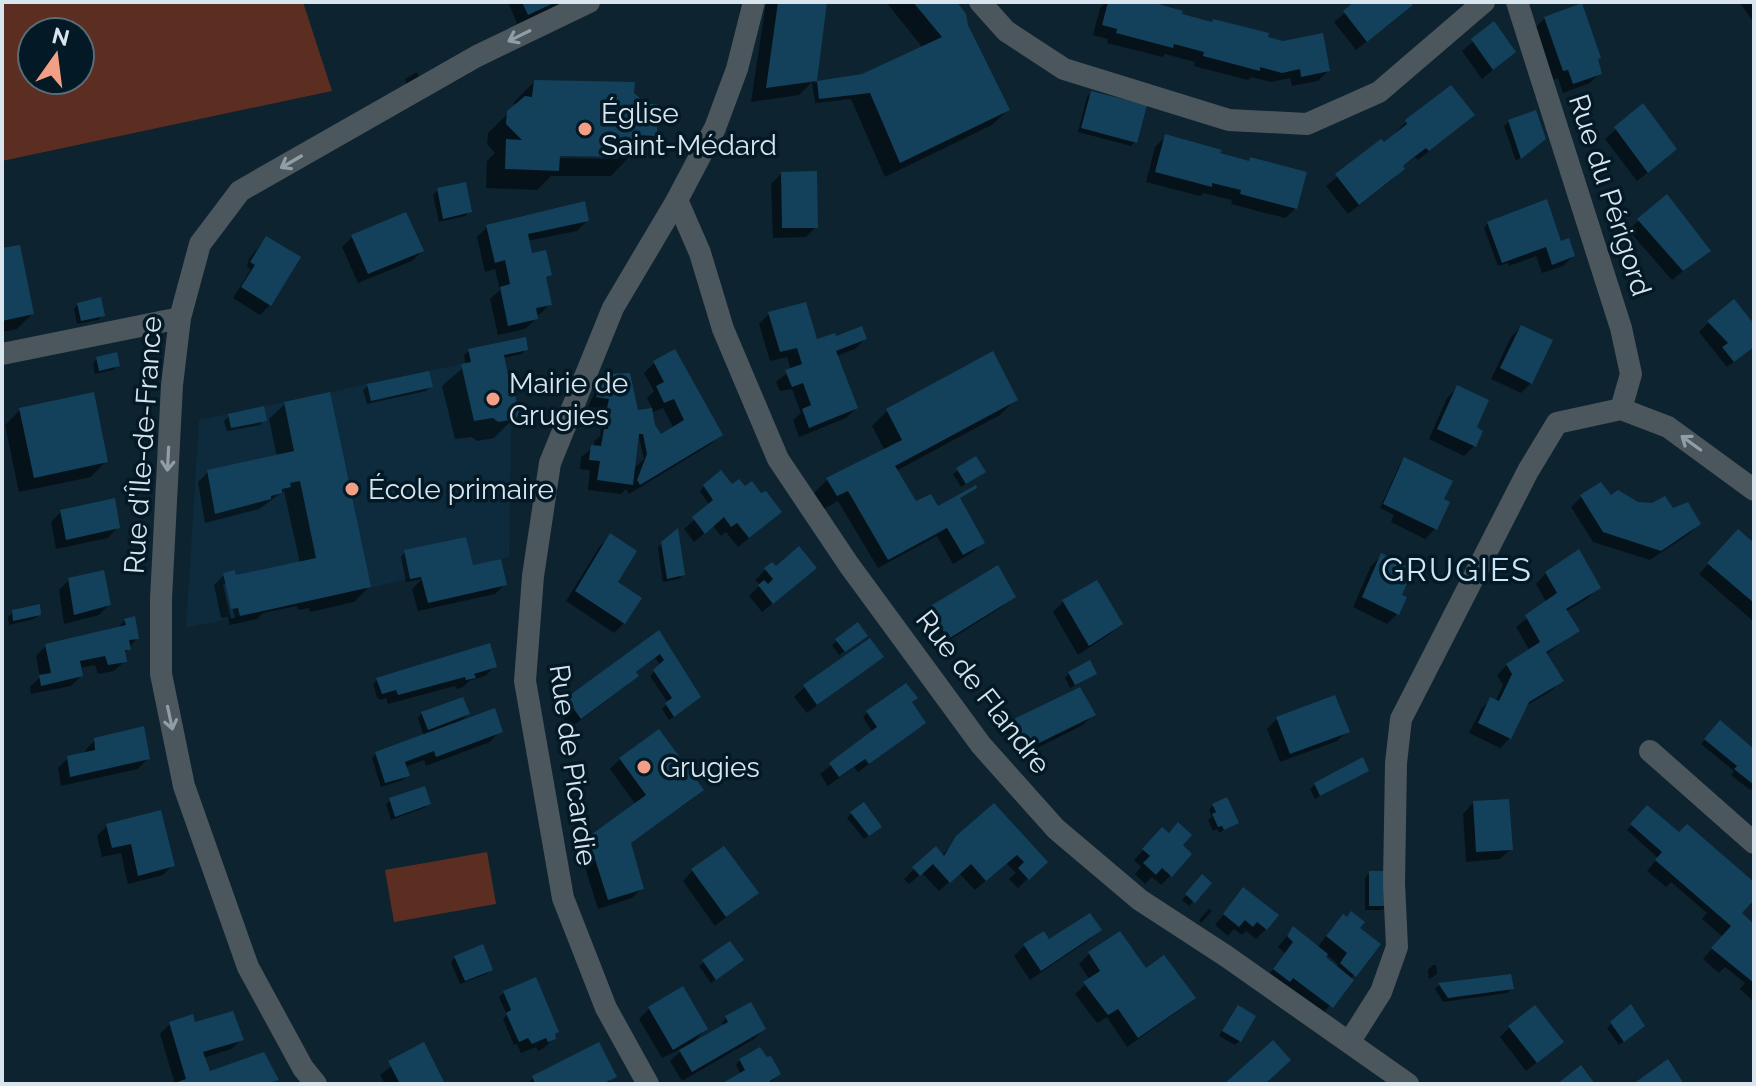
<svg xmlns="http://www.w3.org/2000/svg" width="1756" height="1086" viewBox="0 0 1756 1086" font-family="Raleway,sans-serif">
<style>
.built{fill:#0d2b3d}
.green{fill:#5c2e21;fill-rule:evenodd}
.shadow{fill:#0007;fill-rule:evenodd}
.building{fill:#13415c}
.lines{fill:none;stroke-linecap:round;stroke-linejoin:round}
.minor{stroke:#4c565d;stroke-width:22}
.tertiary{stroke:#4c565d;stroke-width:22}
.oneway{stroke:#929ea6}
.poi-dot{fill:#f39f85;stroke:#041926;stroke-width:3}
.labels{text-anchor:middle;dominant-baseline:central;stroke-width:7;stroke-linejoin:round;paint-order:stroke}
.poi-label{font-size:28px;fill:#d8e5ee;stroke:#041926;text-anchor:start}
.street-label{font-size:28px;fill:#d8e5ee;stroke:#041926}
.quarter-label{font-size:32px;letter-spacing:2px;fill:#cce7fa;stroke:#041926}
</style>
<rect width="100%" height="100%" fill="#0d2330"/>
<path class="built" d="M461 364 474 421 493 418 498 422 511 420 509 557 186 628 199 420Z"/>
<path class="green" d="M2 2H303L332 91 2 161ZM32 32H80V80H32Z
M487 852 496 904 394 922 385 870Z"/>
<path class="shadow" d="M508 2H564L517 24Z
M766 2H825L814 83 862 76 923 48 886 2H954L1008 110 992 125 885 177 851 99 815 103 812 82 799 95 751 102Z
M1106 2H1142L1210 24 1213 21 1266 38 1328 71 1318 81 1292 86 1290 78 1271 82 1251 77 1248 80 1194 66 1195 62 1165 54 1162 57 1107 43 1108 39 1093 35 1100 8Z
M1358 2H1411L1401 15 1356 50 1334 22Z
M1739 2H1754V19L1752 20Z
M1545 18 1596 61 1600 73 1590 83 1563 93 1558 78 1553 80 1535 28Z
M1494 24 1514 52 1482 79 1462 51Z
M417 72 420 80 408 88 405 79Z
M534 82 631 106 655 135 635 155H631L611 176H551L537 190 486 188 487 161 495 153 487 144 488 133 514 108V102ZM550 154 615 155 619 159 550 158Z
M1451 87 1462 125 1418 160 1415 157 1401 167 1403 169 1393 179 1348 214 1326 186 1381 141 1384 145 1397 134 1396 132 1406 122Z
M1091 93 1135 142 1131 146 1078 132 1087 97Z
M1642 106 1665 159 1637 181 1605 139Z
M1509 122 1539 144 1516 161 1504 126Z
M1166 136 1248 162 1251 159 1296 208 1285 218 1231 204 1232 200 1203 193 1200 196 1146 182 1155 147Z
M781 174 816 227 806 237 773 238 771 184Z
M438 190 470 211 465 216 439 222 433 195Z
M1666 197 1708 251 1672 280 1628 230Z
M587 221 577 231 527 241 530 256 549 275 545 279 550 304 540 314 535 315 536 319 525 329 498 335 490 299 500 290 495 269 485 272 477 237 487 227Z
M1488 223 1560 244 1573 256 1563 266 1542 273 1536 256 1509 266 1508 263 1498 266 1484 228Z
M352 237 422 251 412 261 358 283 342 247Z
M266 238 270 305 260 315 233 298 251 269 247 267 249 259Z
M2 250 32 314 17 329 2 332Z
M78 304 102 315 98 320 77 324 74 309Z
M769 314 816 341 865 339 855 349 836 356 856 408 846 418 799 437 793 420 801 413 792 389 780 391 776 382 791 370 787 357 770 361 759 324Z
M1709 322 1754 328V347L1727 367 1699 332Z
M1521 327 1531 383 1521 393 1491 379 1511 337Z
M526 349 522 354 503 358 514 418 494 438 477 441 472 437 455 439 442 386 466 365 464 355 469 351Z
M97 359 118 365 113 370 95 374 93 363Z
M654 363 721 434 711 444 629 494 626 489 621 494 588 490 590 470 580 469 581 457 594 447V441L600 436 602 419 598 418 600 408 588 407 597 387 608 376 637 414 653 410 647 398 654 391 644 373ZM663 408 674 429 662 435 654 426 651 413ZM638 433 644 459 633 469Z
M368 386H431L426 391 367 404 363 390Z
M1457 388 1475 428 1474 446 1464 456 1429 439 1447 398Z
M1015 400 1000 415 896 471 915 504 937 509 983 542 973 552 953 564 937 536 878 568 838 501 822 510 812 495 827 480 885 451 872 426 887 411Z
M285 404 369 587 354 602 310 612 309 608 298 610 297 606 263 613 257 619 230 625 228 617 221 618 214 585 224 575 234 577 300 563 284 491 259 509 205 523 198 482 208 472 277 457 269 419ZM223 584H227L235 618 231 619Z
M20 410 106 461 91 477 19 492 5 425Z
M229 416 264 420 260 425 227 431 224 421Z
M976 459 984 472 961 487 953 474Z
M1404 459 1441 500 1435 529 1425 539 1391 522 1394 515 1380 508 1400 464Z
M704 487 723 490 770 521 738 547 726 532 721 536 713 526 694 542 684 529 710 506 700 491Z
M1581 497 1610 498 1672 511 1699 524 1689 534 1650 560 1593 542 1571 507Z
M61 512 118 527 108 538 56 549 51 522Z
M610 536 616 583 624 623 614 633 566 601 600 546Z
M1728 542 1754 545V622L1699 574Z
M662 543 683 574 679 579 663 582 658 548Z
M405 552 471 565 505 584 495 594 418 611 412 589 422 579 406 582 401 557Z
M1381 556 1397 614 1387 624 1353 607 1371 566Z
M765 570 804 578 762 612 749 596 760 585 755 580Z
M1546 573 1598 588 1588 598 1565 612 1577 630 1545 655 1561 681 1551 691 1524 707 1510 738 1500 748 1469 733 1481 709 1491 699 1495 702 1503 685 1497 675 1507 665 1530 651 1516 627 1547 603 1536 584Z
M69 580 109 605 99 615 64 624 59 590Z
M1096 582 1120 624 1110 634 1078 655 1053 612 1063 602Z
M1013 596 1003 606 945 643 926 613 930 609Z
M13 612 39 615 34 619 9 625 8 617Z
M125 620 137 638 124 654 125 661 114 671 98 674 95 665 79 668 81 676 71 686 31 694 30 687 40 677 36 656 46 646 116 630Z
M858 625 861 640 839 655 832 645Z
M669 647 694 702 669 720 662 709 668 703 650 676 661 666 655 658 635 673 636 676 626 686 570 728 557 710 567 700Z
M881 657 807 713 794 697 805 687Z
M495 666 485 676 469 681 463 687 456 689 455 686 388 704 386 698 380 700 377 697 373 684 378 679Z
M1069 673 1095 674 1070 688 1065 678Z
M909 703 924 723 858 772 854 767 828 786 820 774 873 733 863 717 868 712Z
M422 713 468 714 458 724 500 731 490 742 426 766 424 760 405 767 408 775 403 780 381 787 372 758 376 754 424 736 418 718Z
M1093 715 1083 725 1019 757 1005 731 1016 720Z
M1277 719 1348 731 1337 741 1280 762 1267 729Z
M1720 723 1754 750V786L1750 790 1731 775 1734 771 1701 744Z
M95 740 148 758 138 769 61 786 58 768 68 758 85 754V751Z
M620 759 701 790 691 800 629 843 642 888 632 898 598 909 579 848 636 805 610 769Z
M1367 770 1315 799 1310 789 1315 784Z
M391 800 429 803 424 808 391 820 386 804Z
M1473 803 1511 849 1500 859 1466 862 1463 814Z
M1213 805 1236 822 1219 833 1217 829 1213 831 1208 820 1212 817 1209 810Z
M1648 807 1679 834 1754 884V897L1739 914 1754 926V1002L1740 989 1745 983 1725 967 1719 973 1703 959 1723 937 1702 919 1707 913 1671 882 1666 887 1647 871 1658 858 1627 830Z
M852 813 875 831 864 839 847 818Z
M107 826 173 865 163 875 128 884 121 853 102 857 97 836Z
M957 837 1045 862 1018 888 1009 879 1016 873 1006 863 975 890 959 873 939 891 922 873 909 884 904 879 914 869 942 856Z
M1153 839 1180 845 1171 875 1161 885 1152 877 1145 884 1135 874 1141 867 1134 860Z
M693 870 738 908 715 926 683 881Z
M1369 873 1386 906 1382 910H1365V878Z
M1197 881 1209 883 1189 906 1182 900Z
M1243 890 1266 929 1256 939 1246 931 1242 935 1234 929 1228 936 1215 925Z
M1209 909 1212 911 1201 923 1199 920Z
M1333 927 1358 929 1354 975 1321 1016 1265 980 1285 953 1278 947 1293 929 1317 948ZM1326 954 1338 964 1336 968 1324 957Z
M1099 930 1089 940 1030 980 1014 956 1024 946Z
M730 943 737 964 711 983 699 966Z
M1089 954 1146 970 1194 997 1184 1007 1127 1047 1107 1017 1097 1023 1075 994 1090 980 1079 964Z
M455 958 491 970 486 974 460 984 451 962Z
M1433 965H1436L1437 974 1429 979 1428 970Z
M1439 985 1512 988 1507 993 1443 1002 1435 989Z
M504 993 553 1035 554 1038 544 1048 538 1051 536 1047 521 1053 517 1044 514 1045 503 1019 507 1015 499 997Z
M1238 1007 1239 1041 1235 1045 1219 1036Z
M1630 1007 1638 1030 1619 1045 1607 1028Z
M649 1009 706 1029 691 1044 724 1026 722 1023 726 1018 764 1029 754 1039 682 1081 670 1061 685 1047 662 1058 639 1019Z
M170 1024 193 1025 242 1039 231 1049 203 1058 209 1073 277 1079 272 1084H175L160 1034Z
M1510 1027 1562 1042 1526 1071 1500 1037Z
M740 1060 779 1074 769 1084H725L741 1075 736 1065Z
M396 1063 443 1084H385L380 1075Z
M614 1076 607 1084H527L533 1078Z"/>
<path class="building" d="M522 2H556L528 15Z
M778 2H827L817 81 766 88Z
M913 2H957L966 14 968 25 1010 110 900 163 870 93 819 99 817 81 862 74 942 37Z
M1108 2H1151L1183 11 1182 14 1212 22 1213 19 1269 33 1268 37 1283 41 1323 33 1330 71 1301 77 1300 69 1282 73 1260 67V71L1203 56 1204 52 1174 44 1173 48 1116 33 1117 29 1102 25Z
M1354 2H1410L1413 5 1367 42 1343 11Z
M1582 3 1601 58 1598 59 1602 74 1573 84 1568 70 1563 71 1544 17Z
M1494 21 1516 52 1493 70 1471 39Z
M534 80 635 82 634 93 640 98 635 104H658L657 136 634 135 639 141 633 146 632 157 560 156 559 171 505 169 506 139 522 140 506 124 507 111 525 96 532 97Z
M1451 85 1475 115 1429 151 1426 148 1414 157 1403 166 1405 169 1359 205 1335 174 1381 139 1384 142 1407 124 1405 120Z
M1091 91 1147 105 1137 143 1081 128Z
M1643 103 1677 149 1648 173 1614 127Z
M1536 110 1546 139 1521 159 1508 120Z
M1165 134 1222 150 1220 153 1235 157 1249 161 1250 157 1307 172 1297 209 1240 194 1241 190 1212 183V187L1155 172Z
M817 171 818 228H782L781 172Z
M466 182 472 212 443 219 437 188Z
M1667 194 1711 251 1683 271 1637 219Z
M1547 199 1561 241 1569 238 1575 256 1552 265 1546 247 1502 263 1487 222Z
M585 201 589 221 528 234 532 253 546 250 552 275 546 277 552 305 536 308 538 319 508 326 500 287 510 284 505 260 495 263 486 225Z
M406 212 424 251 368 274 351 235Z
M266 236 301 257 271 306 241 287 255 265 250 262Z
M20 245 34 314 2 321V248Z
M101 297 105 316 81 321 77 303Z
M1734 299 1754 324V347L1734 362 1722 347 1728 343 1707 321Z
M806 302 817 339 835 333 836 336 862 326 867 339 836 351 858 408 809 428 802 409 811 405 803 383 792 387 785 370 802 364 797 348 780 352 768 312Z
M1521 325 1553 340 1532 384 1500 368Z
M526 337 528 350 504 355 510 385H513L519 413 516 419 498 422 493 418 474 421 461 364 471 362 468 349Z
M675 349 723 435 640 485 637 480 647 454 643 434H639L633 485 597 480 600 461 589 460 591 445 601 446 604 429H608L611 409 607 408 609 399 596 397 607 374 630 373 638 410 652 408 655 425 661 434 684 420 674 399 664 403 656 386 664 382 653 361Z
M993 351 1018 400 895 466 916 501 931 494 938 506 976 485 977 488 960 498 985 543 963 555 947 528 888 560 848 491 837 496 826 478 902 440 886 409Z
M117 352 120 366 99 371 96 357Z
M429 371 433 387 371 401 367 384Z
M1457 385 1489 400 1477 427 1483 431 1476 447 1437 429Z
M94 392 108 462 34 478 19 408Z
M330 392 371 587 240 616 238 608 231 609 223 573 235 570 236 575 316 558 300 481 290 483 291 487 282 489V493L271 496V499L215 514 207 470 294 451 284 402Z
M264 406 267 421 231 428 228 414Z
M976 456 986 472 966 484 956 468Z
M1404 457 1453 481 1444 499 1450 502 1437 530 1383 504Z
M721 470 732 484 739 479 745 486 752 481 761 493 766 491 782 512 749 538 737 523 731 527 724 517 705 534 692 517 713 500 703 485Z
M1601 482 1611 495 1618 490 1638 502 1652 503 1665 496 1673 508 1688 502 1701 524 1661 551 1603 532 1580 495Z
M115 498 120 528 66 540 60 510Z
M678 528 685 575 667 579 661 542Z
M1738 529 1754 543V603L1707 563Z
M610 533 637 551 618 582 642 598 625 624 575 591Z
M466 537 473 565 501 559 507 585 428 603 421 577 410 579 404 550Z
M799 546 817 568 773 604 758 585 764 580 768 584 773 579 764 568 772 562 776 566Z
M1579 549 1601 588 1566 609 1580 631 1546 652 1564 681 1529 702 1511 739 1478 723 1490 697 1499 701 1512 674 1506 664 1540 642 1525 615 1557 593 1545 572Z
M1381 553 1413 569 1402 595 1407 597 1399 615 1362 597Z
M998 565 1016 597 948 639 929 607Z
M104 570 111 605 74 615 68 578Z
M1097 580 1123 624 1089 646 1062 600Z
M40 604 41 615 13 621 12 610Z
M135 616 139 639 129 640 131 650H125L127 662 108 665 105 656 80 661 83 676 41 686 39 675 51 673 45 644 126 625 124 619Z
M858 622 868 636 845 652 835 639Z
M659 630 701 697 674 717 665 703 672 698 653 670 664 660 660 654 636 672 639 676 581 719 566 698Z
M870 638 884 657 817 705 803 685Z
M490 643 497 667 474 674 476 678 466 680 465 677 398 695 396 690 382 694 376 678Z
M1090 660 1097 674 1075 685 1068 672Z
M906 683 918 698 912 702 926 723 869 764 865 759 839 777 829 763 877 727 866 711Z
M1080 687 1096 715 1029 748 1014 719Z
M1335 695 1350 732 1290 754 1276 717Z
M463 697 470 714 428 730 421 712Z
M495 708 503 732 436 757 434 751 405 762 410 776 385 783 375 752Z
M1720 720 1754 749V785L1734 769 1737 766 1704 739Z
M144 726 150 759 70 777 67 756 95 750 94 738Z
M659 729 704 790 631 843 644 889 608 900 588 837 646 795 619 758Z
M1363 757 1369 771 1320 796 1314 783Z
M425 786 431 804 395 817 389 798Z
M1227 797 1239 823 1224 830 1222 826 1218 827 1212 814 1216 812 1212 804Z
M1509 799 1513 850 1476 852 1473 801Z
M864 802 882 827 869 836 850 812Z
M994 803 1048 862 1029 880 1018 868 1024 862 1017 855 986 881 971 864 950 883 933 864 920 876 912 867 936 846 944 856 956 836Z
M1647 805 1679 832 1687 824 1754 882V900L1742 913 1754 924V983L1711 948 1731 926 1655 860 1662 852 1630 824Z
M161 810 175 866 138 876 131 844 112 848 106 824Z
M1178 822 1192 835 1183 845 1192 854 1172 877 1162 868 1156 875 1143 863 1150 856 1142 849 1162 827 1169 833Z
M724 846 759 893 726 917 691 869Z
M1369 871H1388V906H1369Z
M1202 874 1212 883 1195 903 1185 894Z
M1243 887 1279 915 1267 930 1257 922 1253 927 1245 920 1239 927 1223 914Z
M1351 911 1365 922 1360 928 1381 944 1356 977 1340 963 1347 953 1326 936 1343 914 1347 917Z
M1090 913 1102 930 1041 971 1023 944 1044 931 1049 939Z
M1293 926 1328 954 1326 957 1354 980 1333 1008 1293 978 1290 982 1273 969 1293 942 1287 936Z
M1120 931 1146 968 1164 955 1196 998 1138 1038 1118 1009 1108 1015 1083 982 1100 971 1088 952Z
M730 941 744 960 716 980 702 960Z
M483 944 493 970 465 981 454 956Z
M1511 974 1514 989 1448 998 1438 983Z
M536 977 559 1032 555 1034 556 1039 548 1042 546 1038 532 1044 528 1038 519 1042 506 1013 511 1010 503 991Z
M683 986 708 1029 673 1050 648 1007Z
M751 1002 766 1029 692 1072 679 1050 728 1022 725 1016Z
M1631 1004 1645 1026 1624 1042 1610 1022Z
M1238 1005 1256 1016 1241 1042 1222 1031Z
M1535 1005 1564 1042 1537 1063 1508 1026Z
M233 1011 244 1040 203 1052 210 1071 264 1052 279 1080 266 1084H172L186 1079 169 1022 193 1014 195 1022Z
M1273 1040 1291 1060 1265 1084H1224Z
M424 1042 445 1084H400L388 1061Z
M599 1042 617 1077 602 1084H535L532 1076Z
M760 1047 767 1057 771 1056 781 1074 770 1081 772 1084H721L745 1070 739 1059Z
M1668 1059 1684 1084H1633Z
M1581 1065 1595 1084H1557Z"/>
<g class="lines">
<path class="minor" d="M980 2 1006 31 1064 69 1229 120 1307 124 1379 92 1484 2
M1517 2 1621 328 1631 374 1621 409
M677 200 700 253 723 329 778 459 849 565 981 745 1056 829 1140 900 1226 956 1408 1084
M2 354 180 318
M1621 409 1668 427 1754 490
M1650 751 1754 843
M1350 1041 1381 992 1397 947 1394 883 1396 763 1401 719 1528 471 1557 423 1621 409
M316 1084 303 1068 248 967 184 786 161 674V599L172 385 180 318 200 244 240 191 477 56 589 2"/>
<path class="tertiary" d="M648 1084 606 1008 563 898 525 681 533 576 550 463 613 308 677 200 715 128 737 69 754 2"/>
</g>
<defs><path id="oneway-shaft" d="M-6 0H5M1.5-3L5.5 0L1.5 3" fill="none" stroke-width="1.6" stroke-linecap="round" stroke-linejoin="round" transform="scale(2)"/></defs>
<g class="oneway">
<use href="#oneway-shaft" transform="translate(519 36) rotate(154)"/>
<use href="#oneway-shaft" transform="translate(291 162) rotate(150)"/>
<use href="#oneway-shaft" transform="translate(1691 443) rotate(-144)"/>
<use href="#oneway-shaft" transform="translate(168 459) rotate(93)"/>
<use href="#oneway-shaft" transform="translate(170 718) rotate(78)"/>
</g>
<g class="poi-dot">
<circle cx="585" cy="129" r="8"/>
<circle cx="493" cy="399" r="8"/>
<circle cx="352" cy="489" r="8"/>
<circle cx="644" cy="767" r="8"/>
</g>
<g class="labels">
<g class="poi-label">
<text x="601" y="113">Église<tspan x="601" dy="32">Saint-Médard</tspan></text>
<text x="509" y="383">Mairie de<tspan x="509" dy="32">Grugies</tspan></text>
<text x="368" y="489">École primaire</text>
<text x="660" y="767">Grugies</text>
</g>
<g class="street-label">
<text transform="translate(1610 195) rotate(72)">Rue du Périgord</text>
<text transform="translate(143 445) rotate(-86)">Rue d'Île-de-France</text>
<text transform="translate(983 692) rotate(52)">Rue de Flandre</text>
<text transform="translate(573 765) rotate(82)">Rue de Picardie</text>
</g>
<g class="quarter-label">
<text x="1457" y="569">GRUGIES</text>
</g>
</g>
<rect width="1756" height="1086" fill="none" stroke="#d8e5ee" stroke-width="8"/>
<g transform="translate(56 56) rotate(14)"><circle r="38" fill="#041926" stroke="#596b76" stroke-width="2"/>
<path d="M0-6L14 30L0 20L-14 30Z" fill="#f39f85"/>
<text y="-12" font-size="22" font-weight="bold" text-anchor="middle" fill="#d8e5ee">N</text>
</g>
</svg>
